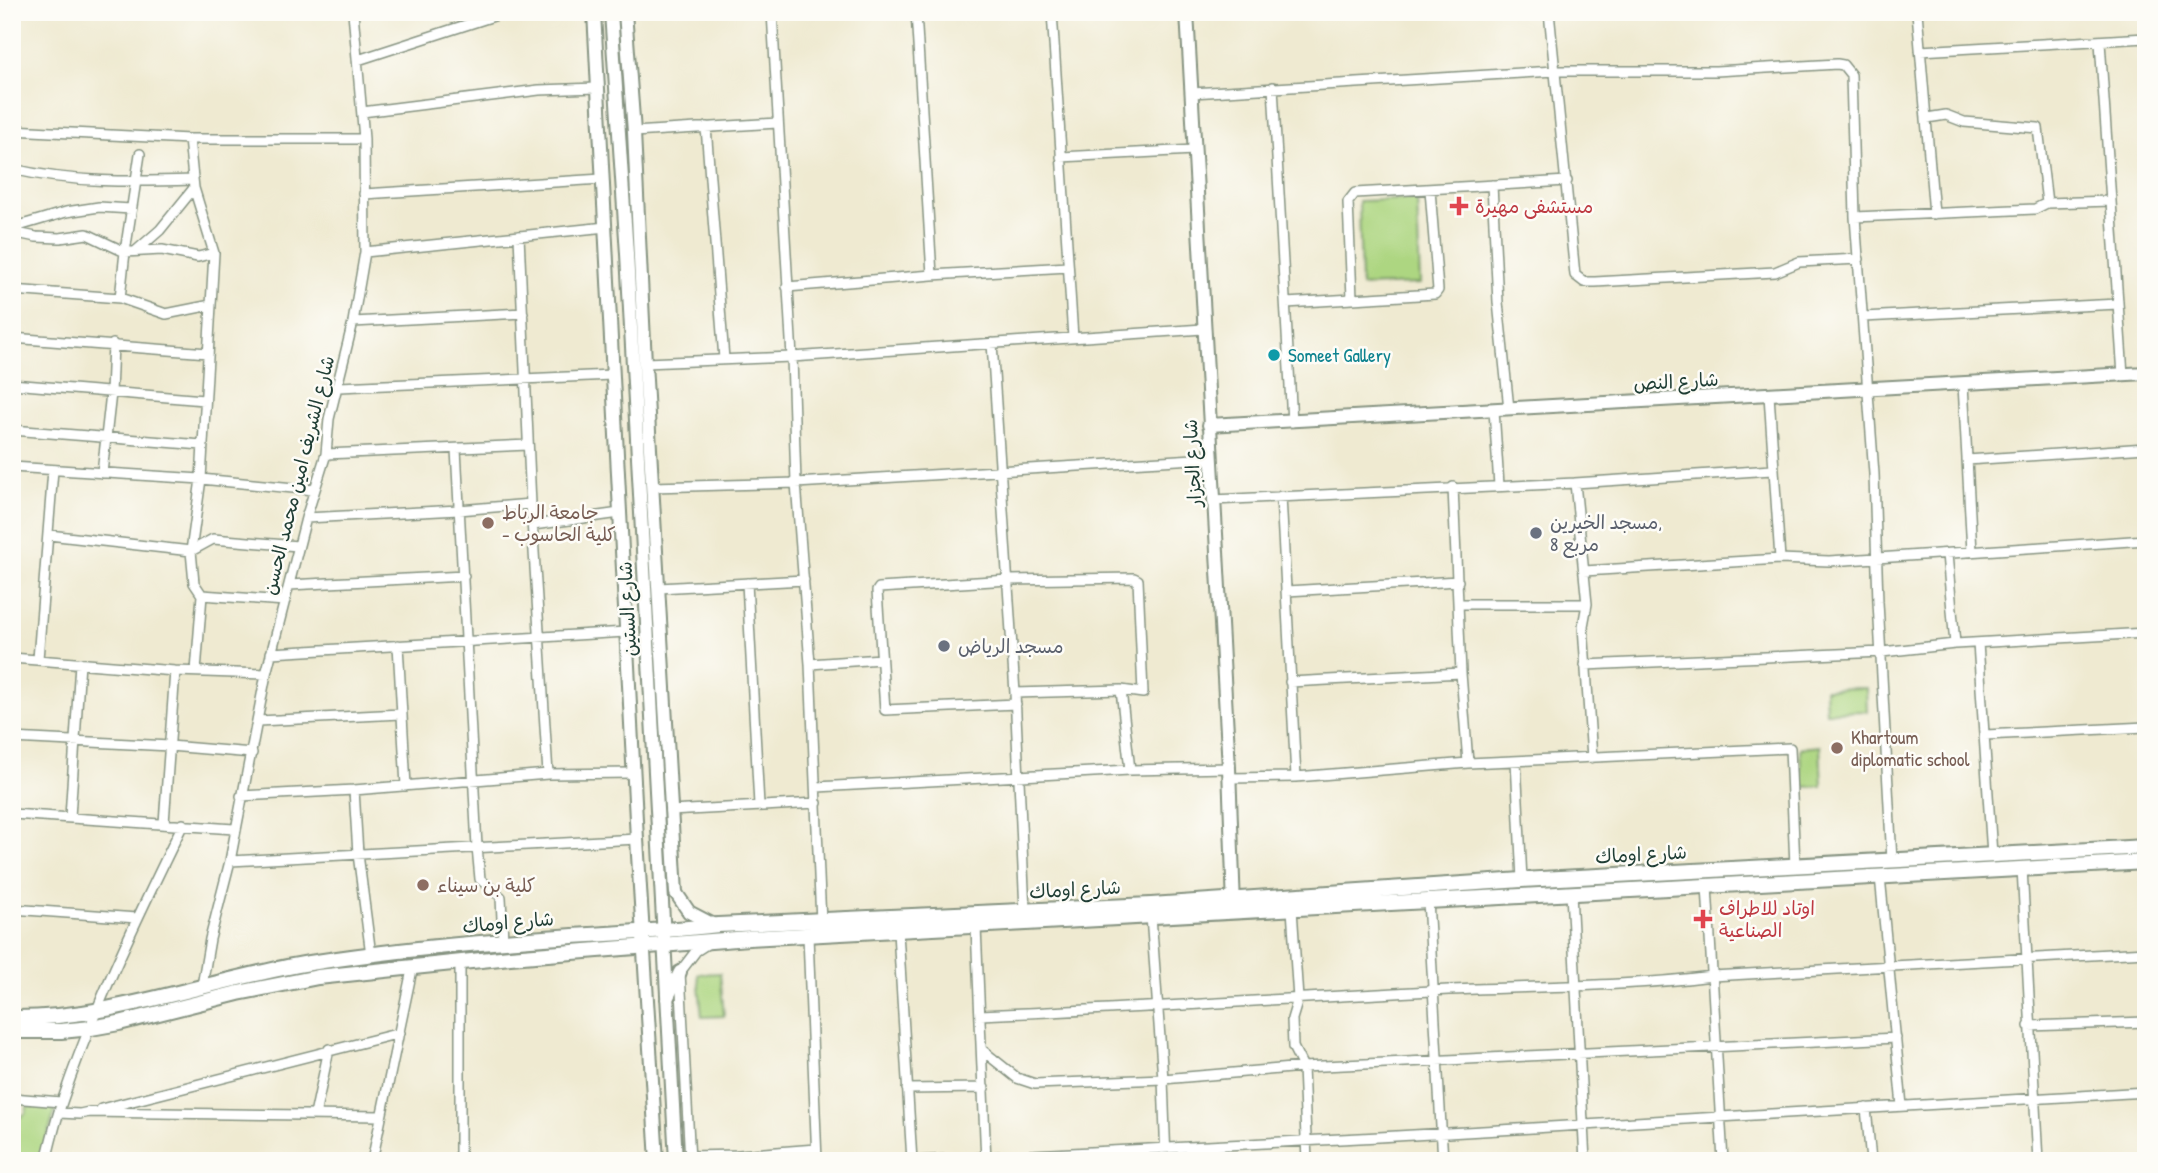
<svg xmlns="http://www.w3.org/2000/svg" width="2158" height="1173" viewBox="0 0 2158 1173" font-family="'Patrick Hand','Playpen Sans Arabic',sans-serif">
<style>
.green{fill:#add681;stroke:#668a5a;stroke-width:2}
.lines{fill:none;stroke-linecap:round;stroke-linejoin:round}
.street-casing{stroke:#879482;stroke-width:12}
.secondary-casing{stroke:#879482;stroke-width:16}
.primary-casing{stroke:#879482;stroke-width:18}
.street{stroke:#fff;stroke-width:9}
.secondary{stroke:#fff;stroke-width:12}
.primary{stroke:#fff;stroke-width:14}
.health-dot{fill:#e0444e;stroke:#fdfcf7;stroke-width:2.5}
.culture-dot{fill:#0f9aa8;stroke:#fdfcf7;stroke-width:2.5}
.education-dot{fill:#8d6e63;stroke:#fdfcf7;stroke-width:2.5}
.worship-dot{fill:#6b7280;stroke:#fdfcf7;stroke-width:2.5}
.labels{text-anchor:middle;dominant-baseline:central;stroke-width:5;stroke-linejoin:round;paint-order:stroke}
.health-label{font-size:19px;fill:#be3a42;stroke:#fdfcf7;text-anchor:start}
.culture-label{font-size:19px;fill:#0d838f;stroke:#fdfcf7;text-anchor:start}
.street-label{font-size:19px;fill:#1f3d34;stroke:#fdfcf7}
.education-label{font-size:19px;fill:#785e54;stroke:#fdfcf7;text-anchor:start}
.worship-label{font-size:19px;fill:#5b616d;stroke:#fdfcf7;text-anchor:start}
</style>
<rect width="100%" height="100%" fill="#fdfcf7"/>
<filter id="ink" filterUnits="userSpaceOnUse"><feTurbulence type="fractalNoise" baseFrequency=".0143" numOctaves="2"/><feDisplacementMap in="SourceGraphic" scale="14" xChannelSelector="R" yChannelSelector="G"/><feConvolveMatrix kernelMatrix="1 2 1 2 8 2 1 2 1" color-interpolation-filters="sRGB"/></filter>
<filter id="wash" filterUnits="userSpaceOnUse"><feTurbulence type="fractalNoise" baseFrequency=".00686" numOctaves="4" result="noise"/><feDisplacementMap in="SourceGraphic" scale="28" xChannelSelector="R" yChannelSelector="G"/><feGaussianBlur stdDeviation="1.57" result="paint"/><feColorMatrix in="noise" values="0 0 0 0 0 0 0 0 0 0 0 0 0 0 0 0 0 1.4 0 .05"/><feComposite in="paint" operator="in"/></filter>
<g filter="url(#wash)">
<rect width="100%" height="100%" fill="#efead1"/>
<path class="green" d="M1417 199 1420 284 1361 286 1359 201Z
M1866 688 1867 711 1826 712 1825 689Z
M1820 746 1822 786 1802 787 1800 748Z
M720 973 724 1016 702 1017 698 974Z
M28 1103 57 1105 40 1161H12V1123L26 1113Z"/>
</g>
<g filter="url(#ink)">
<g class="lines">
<g class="street-casing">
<path id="street" d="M772 12 792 357 796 483 810 664 821 922
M916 12 932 275
M1052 12 1073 338
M1549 12 1575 275 1584 282H1595L1775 272 1799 262 1859 259
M1917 12 1934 214
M2100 42 2123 375
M1920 51 2146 38
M358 60 506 12
M1273 87 1292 422
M1192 93 1555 71H1716L1837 64 1843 65 1851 75 1855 217 1874 474 1878 602 1892 861
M362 112 539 90 597 88
M1927 118 1946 115 1964 122 2038 128 2047 203
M706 127 724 359
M12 130 189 139H364
M634 132 777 123
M1061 157 1194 150
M12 169C72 183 132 182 193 180
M1492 185 1498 302 1509 409
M364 194 602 179
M1855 217 2035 209 2047 203 2111 201
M12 228 66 212 99 207 131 209
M12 232 36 237 60 238 87 234 125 252 162 250 198 257 214 253
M519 236 531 504 548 774
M136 251 160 230 194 188
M365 252 606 227
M787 287 932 275 1068 267
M12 290 120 298 166 314 211 305
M120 298 125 252 140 154
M1352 298 1348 202 1355 193 1567 181
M1286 303 1435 294 1438 290 1430 190
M1863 317 2118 304
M353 322 523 313
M12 338 208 353
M992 343 1015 693 1025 911
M645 363 792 357 1203 329
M12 384 204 400
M1963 384 1972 552
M339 387 612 375
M1769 395 1780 559
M1494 410 1499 486
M12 430 202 445
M456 449 477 847 480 879 501 897 503 941
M326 454 528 445
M1967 460 2146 448
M12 467 201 479 314 490
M102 473 111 393 113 344
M1575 483 1587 604 1583 626 1592 758
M652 487 796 483 1211 458
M1453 487 1461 673 1468 763
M1281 496 1296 777
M1213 500 1575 483 1772 470
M306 518 459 510 531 504
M533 525 620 513
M49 535 191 551 201 479 214 253 194 188 189 139
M1947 554 1955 644
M1584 571 1780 559 1829 561 1877 558 2146 540
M747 583 759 805
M289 585 464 576
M659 588 804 580
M1287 591 1458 581
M202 595 285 601
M1458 604H1587
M1978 643 1992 855
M398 645 406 786
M271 653 626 632
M12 658 175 671 266 674
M38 659 53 470
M810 664 881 659
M1585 665 1882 652 1955 644 2146 633
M196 671 202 595 194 583 191 551 213 539 298 546
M1290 682 1461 673
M1015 693 1121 690
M1016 704 885 710 877 591 879 588 1009 580 1134 578 1138 580 1143 693 1121 690 1130 770
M258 721 401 714
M1985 735 2146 727
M12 738 170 746 252 753
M1516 761 1522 880
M1229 778 1296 777 1468 763 1790 748 1795 866
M817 787 1130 770 1229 768
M354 790 358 854 371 955
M241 796 354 790 548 774 634 773
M670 811 817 803
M12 814 234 829
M70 817 80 663
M164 823 175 671
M230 861 637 839
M2022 868 2038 1161
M1880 876 1902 1106
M1707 886C1712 978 1718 1069 1723 1161
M1571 893 1585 1161
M1428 900 1443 1161
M12 909 137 918
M1292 909 1298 999 1292 1019 1293 1047 1303 1067 1307 1161
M1151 916 1163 1079 1166 1161
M976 927 986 1161
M898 932 912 1161
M808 936 817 1161
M202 986 210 939 230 861 266 674 306 518 326 454 329 419 353 322 365 252 364 139 353 12
M980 1015C1131 1009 1281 999 1431 991 1525 986 1619 988 1712 976L2146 952
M2029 1026 2146 1022
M982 1050 1017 1078 1035 1084 1163 1079 1303 1067 1896 1038
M907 1089 984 1088
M12 1098 61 1102
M1866 1108 1871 1161
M101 1109 400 1033
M59 1113 80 1114 89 1112 381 1116
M315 1115 329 1049
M690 1156 739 1155 816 1149
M46 1161C51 1140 56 1119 63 1099 95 1005 139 914 183 824
M372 1161 413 965
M460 1161V961
M690 1161 680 972 696 951 707 944
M918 1161 1379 1137 2146 1092"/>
</g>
<g class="secondary-casing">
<path id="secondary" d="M594 12 637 839 657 1161
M611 12 627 254 676 1161
M625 12 634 132 645 363 676 893 689 912 714 925
M1187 12 1229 768 1234 907
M1209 425 2146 373
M667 999 680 972"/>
</g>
<g class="primary-casing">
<path id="primary" d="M12 1018C115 1019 210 979 310 963 374 953 440 946 505 941 576 935 647 933 718 925L1151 905 1522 880 2146 847
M12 1031H61L91 1028 119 1023 238 993 318 977 510 957 749 938 2146 862"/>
</g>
<use href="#street" class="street"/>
<use href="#secondary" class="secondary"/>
<use href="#primary" class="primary"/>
</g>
</g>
<g class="health-dot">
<path d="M1455.5 195.5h7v7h7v7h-7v7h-7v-7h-7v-7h7z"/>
<path d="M1699.5 908.5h7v7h7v7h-7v7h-7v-7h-7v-7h7z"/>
</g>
<circle class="culture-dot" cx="1274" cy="355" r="7"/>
<g class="education-dot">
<circle cx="488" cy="523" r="7"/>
<circle cx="1837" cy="748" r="7"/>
<circle cx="423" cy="885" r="7"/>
</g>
<g class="worship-dot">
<circle cx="1536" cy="533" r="7"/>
<circle cx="944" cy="646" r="7"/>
</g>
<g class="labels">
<g class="health-label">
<text x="1475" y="206">مستشفى مهيرة</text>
<text x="1719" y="908">اوتاد للاطراف<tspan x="1719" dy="22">الصناعية</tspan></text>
</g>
<g class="culture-label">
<text x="1288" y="355">Someet Gallery</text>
</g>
<g class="street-label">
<text transform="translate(1676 381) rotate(-3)">شارع النص</text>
<text transform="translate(1192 463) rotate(-93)">شارع الجزار</text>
<text transform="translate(298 475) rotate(-76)">شارع الشريف امين محمد الحسن</text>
<text transform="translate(627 609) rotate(-93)">شارع الستين</text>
<text transform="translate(1641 854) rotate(-3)">شارع اوماك</text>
<text transform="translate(1075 889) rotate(-3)">شارع اوماك</text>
<text transform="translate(508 922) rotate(-5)">شارع اوماك</text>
</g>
<g class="education-label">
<text x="502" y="512">جامعة الرباط<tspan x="502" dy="22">- كلية الحاسوب</tspan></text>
<text x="1851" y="737">Khartoum<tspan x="1851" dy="22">diplomatic school</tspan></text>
<text x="437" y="885">كلية بن سيناء</text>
</g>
<g class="worship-label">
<text x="1550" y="522">مسجد الخيرين,<tspan x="1550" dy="22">مربع 8</tspan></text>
<text x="958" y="646">مسجد الرياض</text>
</g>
</g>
<rect width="2158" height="1173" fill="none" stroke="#fdfcf7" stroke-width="42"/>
</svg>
